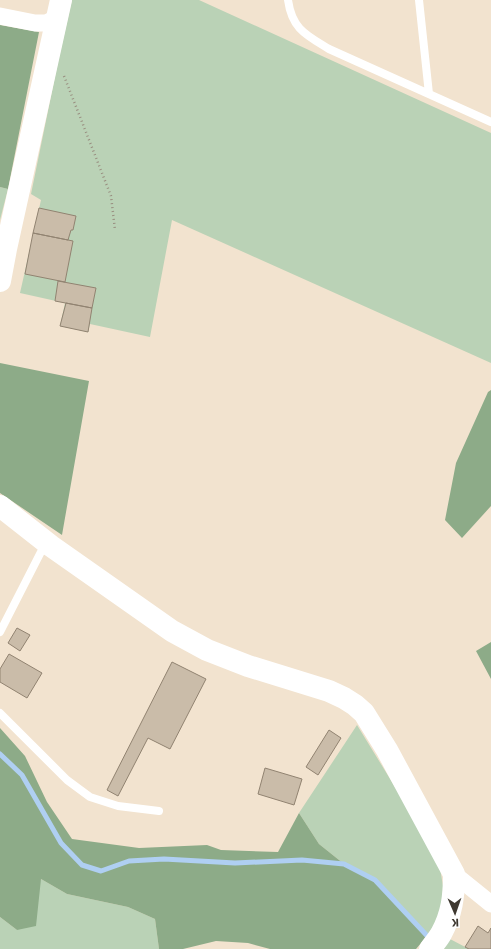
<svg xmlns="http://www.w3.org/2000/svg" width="491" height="949" viewBox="0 0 491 949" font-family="'Fira Sans',sans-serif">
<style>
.green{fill:#bad2b6}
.forest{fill:#8dab88}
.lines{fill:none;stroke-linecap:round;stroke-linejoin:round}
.stream{stroke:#afcff2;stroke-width:5}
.building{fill:#cabca9;stroke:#918371}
.path{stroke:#998f80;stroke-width:2.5;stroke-dasharray:1 3;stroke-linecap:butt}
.lane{stroke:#fff;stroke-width:8}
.street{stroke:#fff;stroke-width:17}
.secondary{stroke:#fff;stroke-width:22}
</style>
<rect width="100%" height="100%" fill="#f2e3cf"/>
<path class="green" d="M72 0H199L491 133V363L172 220 150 337 90 324 88 332 60 326 65 303 20 293 41 200 31 194 58 62Z
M0 187 8 189 0 220Z
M357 725 411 813 440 868 443 886 442 908 437 921 427 936 375 880 344 864 319 844 299 813Z
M41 879 67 894 128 907 155 919 159 949H0V917L17 930Z
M450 939 469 949H442Z"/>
<path class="forest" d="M0 25 39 32 8 189 0 187Z
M0 363 89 381 62 535 0 493Z
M491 390V506L462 538 445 520 456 463 488 392Z
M491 642V679L476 651Z
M0 728 25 756 47 802 72 839 139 848 207 845 221 850 278 852 299 813 319 844 344 864 375 880 427 936 416 949H270L248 943 216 941 183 949H159L155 919 128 907 67 894 41 879 36 926 17 930 0 917Z"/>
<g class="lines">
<path class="stream" d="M0 754 22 775 61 843 82 865 101 871 129 861 164 859 235 863 302 860 344 864 375 880 431 940"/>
</g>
<path class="building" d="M39 208 76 216 73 230H71L68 240 33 233Z
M33 233 73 241 65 282 25 274Z
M58 281 96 288 92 308 55 301Z
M66 303 92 308 88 332 60 326Z
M17 628 30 635 20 651 8 643Z
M9 654 42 673 27 698 0 682V669Z
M172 662 206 679 170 749 148 738 118 796 107 790Z
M329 730 341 738 318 775 306 767Z
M265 768 302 779 294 805 258 794Z
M478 926 488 933 491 928V949H469L465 947Z"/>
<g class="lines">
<path class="path" d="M64 76 111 196 115 230"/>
<path class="lane" d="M288 0C292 29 306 35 329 49L491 122
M419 0 429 94
M0 632 45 544
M0 713 67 780 90 797 118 806 159 811"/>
<path class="street" d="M0 16 35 23H46L57 18
M454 874 491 904"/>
<path class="secondary" d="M0 281 6 249 61 0
M0 506 51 546 172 631 207 650 248 666 329 691 344 698 355 705 364 713 387 750 454 874C454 896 452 914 441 934 438 939 434 944 430 949"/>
</g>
<g transform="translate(455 913) rotate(178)" stroke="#ffffff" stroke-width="3" paint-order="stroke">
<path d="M0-3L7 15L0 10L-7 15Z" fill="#3e3830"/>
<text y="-6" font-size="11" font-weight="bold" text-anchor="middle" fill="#3e3830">K</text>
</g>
</svg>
